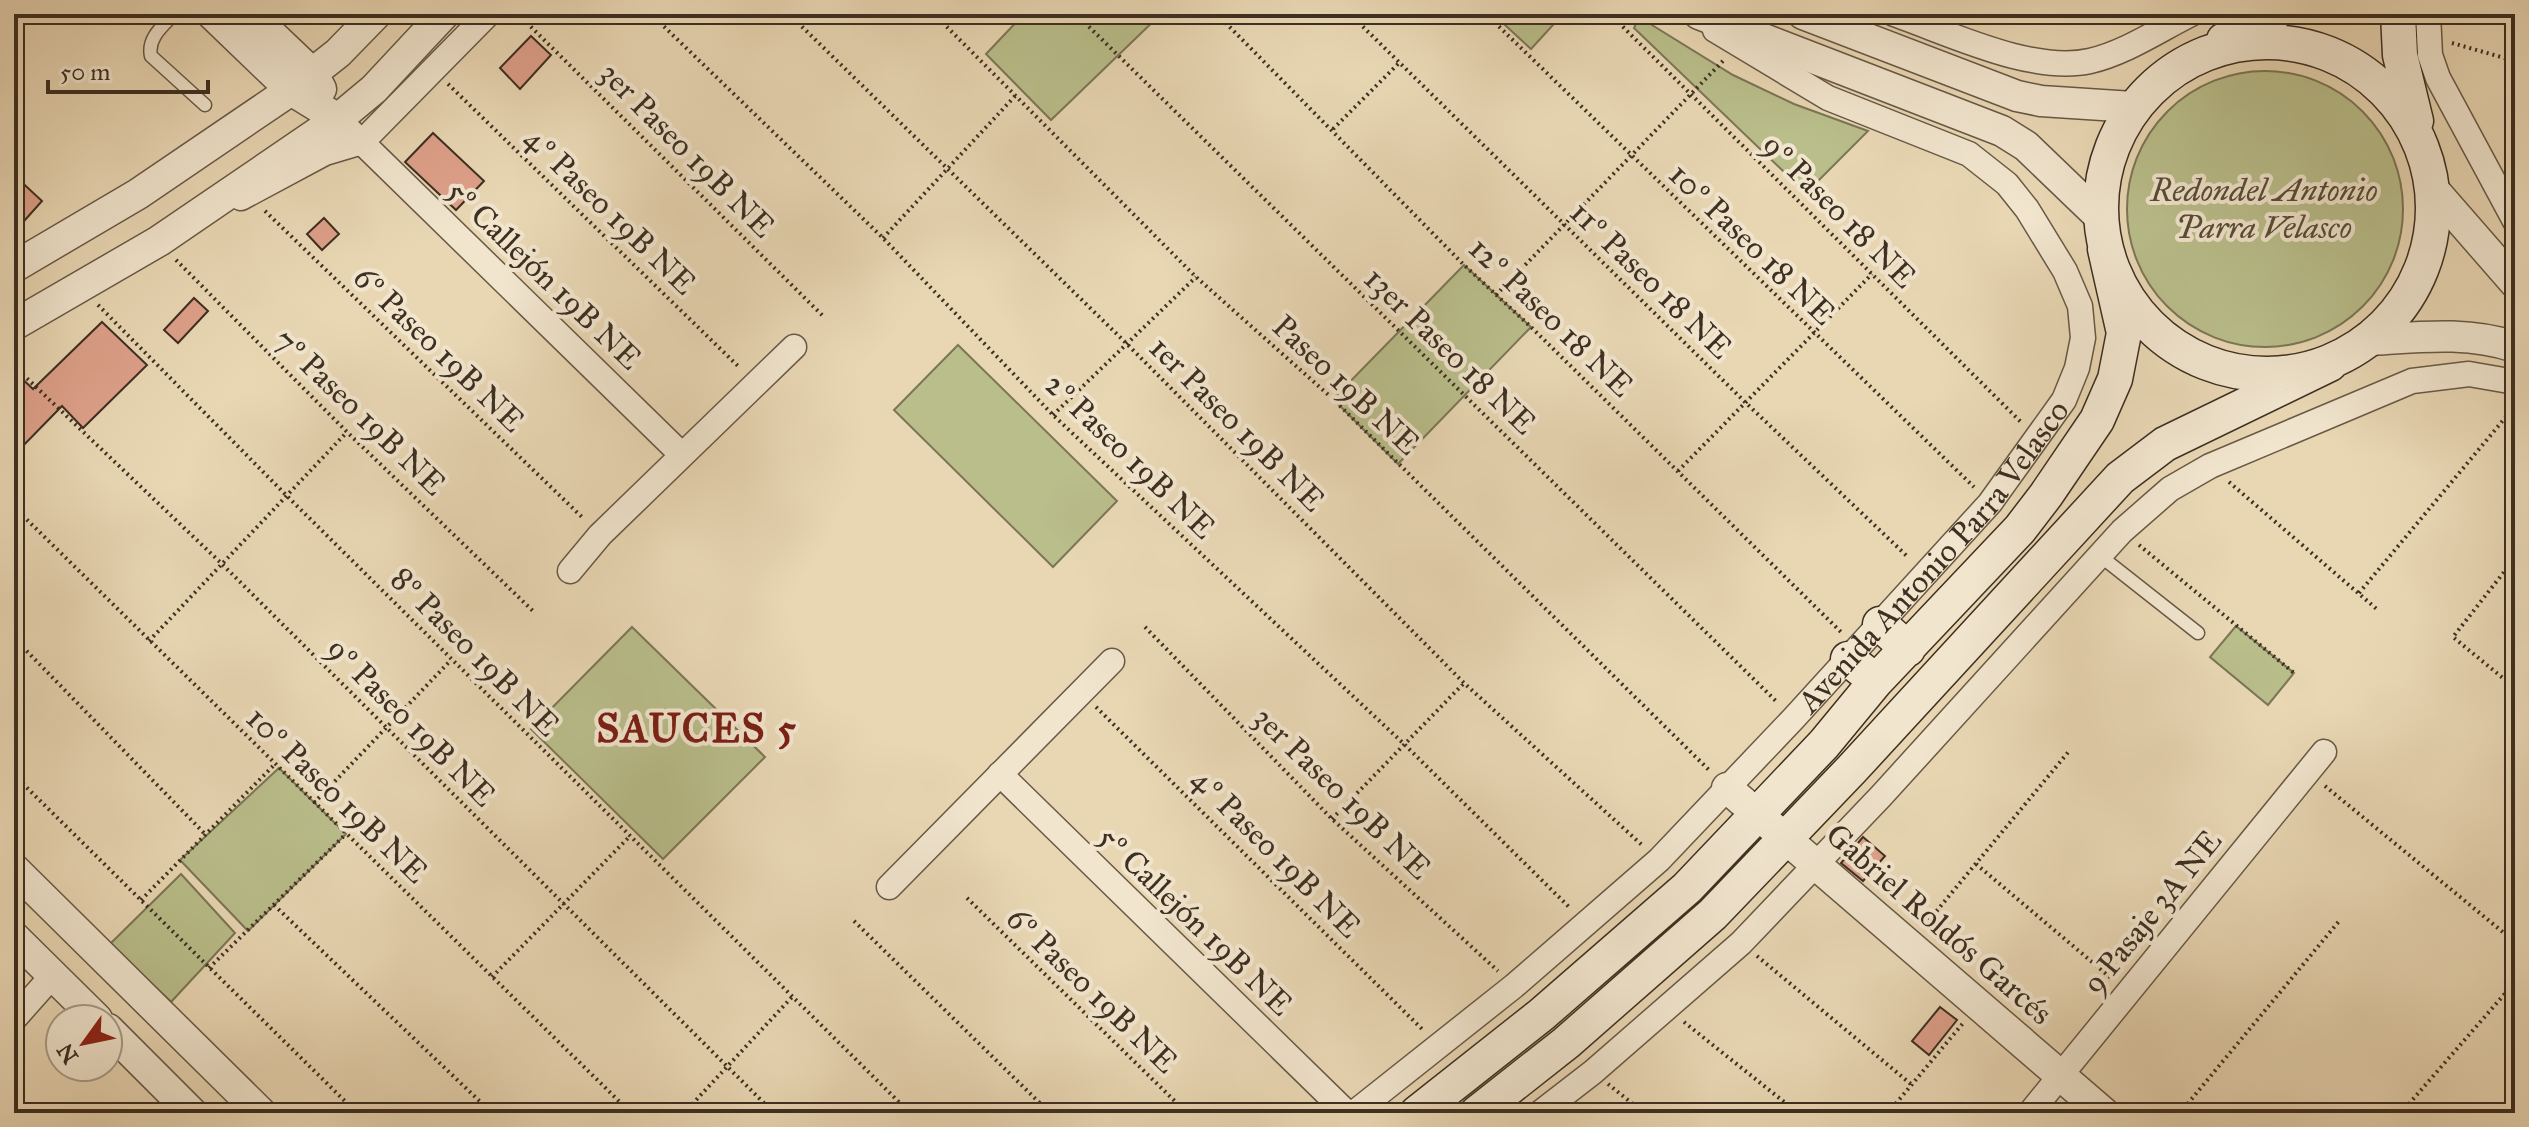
<svg xmlns="http://www.w3.org/2000/svg" width="2529" height="1127" viewBox="0 0 2529 1127" font-family="'IM FELL Great Primer',serif">
<style>
.green{fill:#b9be8b;stroke:#7b7656;stroke-width:2}
.building{fill:#dea08a;stroke:#3d2f21;stroke-width:2}
.lines{fill:none;stroke-linecap:round;stroke-linejoin:round}
.service-casing{stroke:#685946;stroke-width:15}
.minor-casing{stroke:#685946;stroke-width:27}
.tertiary-casing{stroke:#685946;stroke-width:33}
.secondary-casing{stroke:#3d2f21;stroke-width:37}
.path{stroke:#3d2f21;stroke-width:4;stroke-dasharray:2 4;stroke-linecap:butt}
.service{stroke:#f1e5ce;stroke-width:12}
.minor{stroke:#f1e5ce;stroke-width:24}
.tertiary{stroke:#f1e5ce;stroke-width:30}
.secondary{stroke:#f1e5ce;stroke-width:34}
.labels{text-anchor:middle;dominant-baseline:central;stroke-width:8;stroke-linejoin:round;paint-order:stroke}
.street-label{font-size:32px;fill:#3d2f21;stroke:#f1e5ce}
.park-label{font-size:32px;font-style:italic;fill:#564c36;stroke:#f1e5ce}
.district-label{font-size:40px;font-weight:bold;letter-spacing:2px;fill:#7a1f14;stroke:#f1e5ce}
</style>
<rect width="100%" height="100%" fill="#e9d7b4"/>
<filter id="stains"><feTurbulence type="fractalNoise" baseFrequency=".0025" numOctaves="4"/><feColorMatrix values="0 0 0 0 .2 0 0 0 0 .09 0 0 0 0 .02 0 0 0 .5 -.17"/></filter>
<radialGradient id="worn" r=".72"><stop offset=".6" stop-color="#630" stop-opacity="0"/><stop offset="1" stop-color="#630" stop-opacity=".3"/></radialGradient>
<path class="green" d="M1024 14H1161L1051 120 986 54Z
M1493 14H1563L1531 49Z
M1639 17 1733 75 1794 104 1868 131 1806 193 1634 28Z
M2127 209a138 138 0 1 1 276 0a138 138 0 1 1-276 0Z
M1464 265 1531 327 1398 464 1333 399Z
M958 345 1117 501 1053 567 894 410Z
M2236 626 2294 673 2268 705 2210 657Z
M632 627 765 757 663 859 531 729Z
M279 768 346 834 248 931 180 860Z
M181 874 235 933 171 1002 110 944Z"/>
<path class="building" d="M531 36 551 55 520 89 500 68Z
M433 133 484 181 456 210 405 162Z
M14 175 42 201 25 220 14 209Z
M324 218 339 234 322 250 307 234Z
M194 298 208 311 178 343 164 330Z
M102 322 147 365 83 428 62 406 14 455V371L33 389Z
M1863 837 1885 856 1863 881 1841 863Z
M1940 1007 1957 1020 1929 1055 1912 1041Z"/>
<g class="lines">
<g class="service-casing">
<path id="service" d="M174 14C163 26 147 38 151 56L205 105
M2099 555 2198 633"/>
</g>
<g class="minor-casing">
<g id="minor">
<path d="M1894 14C1949 33 2032 74 2090 61 2125 53 2159 30 2191 14"/>
<path d="M2428 14 2430 55 2438 78 2515 221"/>
<path d="M338 119 681 454"/>
<path d="M241 198 325 153 362 142 488 14"/>
<path d="M570 571 600 535 794 347"/>
<path d="M1000 774 1347 1113"/>
<path d="M889 887 1112 661"/>
<path d="M14 1019 53 975"/>
<path id="s1" d="M1354 1113 1514 986 1659 860 1794 718 1990 503 2064 400 2077 368 2083 338 2080 306 2065 271 2027 209 2007 184 1969 154 1828 98 1715 30"/>
<path d="M1540 1113 1593 1072 1741 943 1882 795 2122 531 2170 489 2210 466 2412 381 2469 374 2515 382"/>
<path d="M2030 1113 2324 752"/>
</g>
</g>
<g class="tertiary-casing">
<path id="tertiary" d="M212 14 291 90 338 119
M250 14 313 74 321 89
M1699 14 2002 131 2026 146 2102 219
M1803 14 2017 96 2041 101 2133 107
M2434 190 2515 283
M14 267 138 194 291 90 338 53 376 14
M14 325 159 241 338 119 374 89 444 14
M2371 340C2420 337 2468 331 2515 347
M1727 788 2104 1113
M14 869 261 1113
M14 937 97 1019
M108 1029 192 1113"/>
</g>
<g class="secondary-casing">
<path id="secondary" d="M2398 14 2400 55 2416 121
M2224 40 2274 14
M2101 208a166 166 0 1 1 332 0a166 166 0 1 1-332 0Z
M1880 624 1908 649
M1848 659 1876 681
M1417 1113 1541 1015 1687 888 1824 744 1876 681 2020 529 2046 495 2097 420 2115 379 2124 333 2105 249
M1477 1113 1566 1043 1713 914 1852 769 2120 478 2165 444 2330 364"/>
</g>
<path class="path" d="M518 14 825 318
M651 14 883 238 1053 415 1403 743 1570 908
M789 14 1126 343 1464 683 1642 845
M934 14 1196 277 1333 399 1711 772
M1076 14 1778 703
M1217 14 1464 265 1531 327 1842 633
M1350 14 1745 402 1909 558
M1486 14 1974 487
M1610 14 2022 423
M14 22 22 14
M2452 43 2515 61
M448 84 740 368
M1333 129 1399 63
M265 211 584 519
M883 238 1016 95
M176 260 347 432 534 612
M1496 295 1723 61
M98 305 287 496 910 1113
M14 366 222 564 774 1113
M1053 415 1196 277
M1678 471 1872 274
M2229 482 2379 611
M14 507 631 1113
M2139 545 2294 673
M2515 558 2453 637 2515 688
M2359 593 2515 406
M1145 627 1332 819 1498 971
M14 638 205 834
M149 641 347 432
M1096 707 1423 1030
M14 775 357 1113
M2325 786 2515 942
M314 803 451 660
M1332 819 1464 683
M1976 864 2111 978
M967 898 1187 1113
M141 900 275 764
M274 905 492 1113
M854 921 1050 1113
M1925 925 2070 750
M1757 956 1912 1085
M209 968 346 834
M492 977 630 836
M1684 1022 1798 1113
M1608 1084 1644 1113
M684 1113 792 997
M1888 1113 1964 1022
M2180 1113 2340 920
M2401 1113 2515 982"/>
<use href="#service" class="service"/>
<use href="#minor" class="minor"/>
<use href="#tertiary" class="tertiary"/>
<use href="#secondary" class="secondary"/>
</g>
<g class="labels">
<g class="street-label">
<text transform="translate(687 150) rotate(45)">3er Paseo 19B NE</text>
<text transform="translate(610 211) rotate(44)">4º Paseo 19B NE</text>
<text transform="translate(1839 211) rotate(45)">9º Paseo 18 NE</text>
<text transform="translate(1752 244) rotate(44)">10º Paseo 18 NE</text>
<text transform="translate(544 275) rotate(44)">5º Callejón 19B NE</text>
<text transform="translate(1651 280) rotate(44)">11º Paseo 18 NE</text>
<text transform="translate(1551 317) rotate(44)">12º Paseo 18 NE</text>
<text transform="translate(439 349) rotate(44)">6º Paseo 19B NE</text>
<text transform="translate(1450 351) rotate(44)">13er Paseo 18 NE</text>
<text transform="translate(1346 385) rotate(43)">Paseo 19B NE</text>
<text transform="translate(360 412) rotate(44)">7º Paseo 19B NE</text>
<text transform="translate(1237 424) rotate(45)">1er Paseo 19B NE</text>
<text transform="translate(1130 456) rotate(44)">2º Paseo 19B NE</text>
<text stroke="none"><textPath href="#s1" startOffset="806">Avenida Antonio Parra Velasco</textPath></text>
<text transform="translate(475 652) rotate(45)">8º Paseo 19B NE</text>
<text transform="translate(411 722) rotate(45)">9º Paseo 19B NE</text>
<text transform="translate(1342 793) rotate(44)">3er Paseo 19B NE</text>
<text transform="translate(337 795) rotate(44)">10º Paseo 19B NE</text>
<text transform="translate(1276 853) rotate(45)">4º Paseo 19B NE</text>
<text transform="translate(2152 912) rotate(-51)">9 Pasaje 3A NE</text>
<text transform="translate(1195 921) rotate(44)">5º Callejón 19B NE</text>
<text transform="translate(1939 924) rotate(41)">Gabriel Roldós Garcés</text>
<text transform="translate(1092 990) rotate(44)">6º Paseo 19B NE</text>
</g>
<g class="park-label">
<text x="2264" y="190">Redondel Antonio<tspan x="2264" dy="37">Parra Velasco</tspan></text>
</g>
<g class="district-label">
<text x="697" y="728">SAUCES 5</text>
</g>
</g>
<rect width="2529" height="1127" fill="none" stroke="#e9d7b4" stroke-width="48"/>
<rect x="16" y="16" width="2497" height="1095" fill="none" stroke="#3d2f21" stroke-width="4"/>
<rect x="24" y="24" width="2481" height="1079" fill="none" stroke="#3d2f21" stroke-width="2"/>
<g transform="translate(84 1043) rotate(237)"><circle r="38" fill="#f1e5ce" stroke="#a99c89" stroke-width="2"/>
<path d="M0-6L14 30L0 20L-14 30Z" fill="#8f2418"/>
<text y="-12" font-size="22" font-weight="bold" text-anchor="middle" fill="#3d2f21">N</text>
</g>
<path d="M48 80v12h160v-12" fill="none" stroke="#3d2f21" stroke-width="4"/>
<text x="60" y="80" font-size="24" fill="#3d2f21" stroke="#f1e5ce" stroke-width="6" paint-order="stroke">50 m</text>
<rect width="100%" height="100%" filter="url(#stains)"/>
<rect width="100%" height="100%" fill="url(#worn)"/>
</svg>
